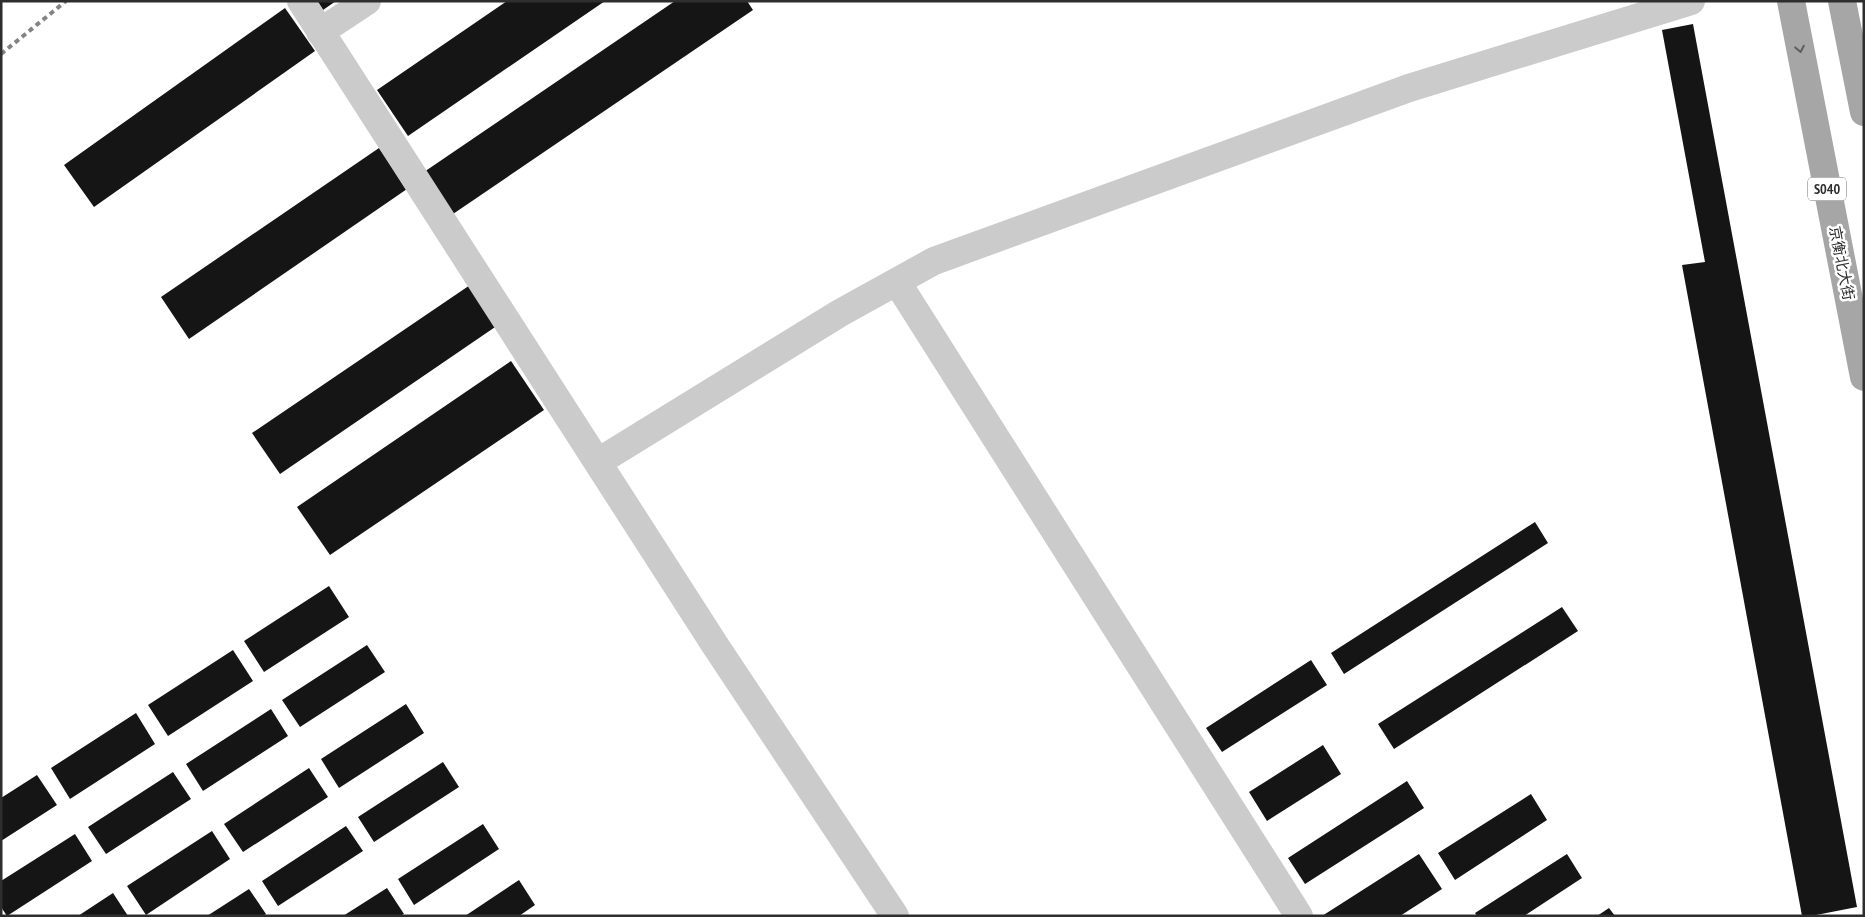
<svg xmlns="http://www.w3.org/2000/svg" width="1865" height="917" viewBox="0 0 1865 917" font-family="'PT Sans Narrow','Noto Sans SC',sans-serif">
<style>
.building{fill:#151515}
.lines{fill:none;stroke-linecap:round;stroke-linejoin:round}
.minor{stroke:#cbcbcb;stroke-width:28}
.primary{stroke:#a6a6a6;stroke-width:28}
.rail{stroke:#838383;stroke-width:4;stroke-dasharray:5 4;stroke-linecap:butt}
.oneway{stroke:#5e5e5e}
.labels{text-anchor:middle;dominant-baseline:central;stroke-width:5;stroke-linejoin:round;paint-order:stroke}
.shield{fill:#fff;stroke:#6d6d6d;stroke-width:1}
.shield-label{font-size:14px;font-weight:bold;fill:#2e2e2e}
.street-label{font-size:15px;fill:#2e2e2e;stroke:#fff}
</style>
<rect width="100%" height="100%" fill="#fff"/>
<path class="building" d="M317 1H336L323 10Z
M507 1H605L408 136 377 90Z
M675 1H747L753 10 453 214 424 172Z
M285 8 315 51 94 207 64 165Z
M1693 24 1857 907 1811 916H1802L1682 265 1705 262 1662 30Z
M379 148 407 189 189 339 161 297Z
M473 283 501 323 280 474 252 433Z
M511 361 544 410 330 555 297 507Z
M1535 522 1548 543 1344 674 1331 653Z
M329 586 349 617 264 672 244 641Z
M1562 607 1578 631 1394 749 1378 724Z
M367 645 385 672 300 727 282 700Z
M233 650 253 681 168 736 148 705Z
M1311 660 1327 685 1222 752 1206 728Z
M406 704 424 733 339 788 321 759Z
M271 709 288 736 203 791 186 764Z
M136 713 155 744 70 799 51 768Z
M1323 745 1341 774 1267 821 1249 792Z
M443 762 459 787 374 842 358 817Z
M309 768 328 797 243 852 224 824Z
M173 772 191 799 106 854 88 827Z
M37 775 57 805 1 841V798Z
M1407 781 1424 808 1305 884 1288 858Z
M1531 794 1547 820 1455 880 1438 853Z
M483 824 499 849 414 905 398 879Z
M346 826 363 851 278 906 262 881Z
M212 831 230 859 146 915 127 886Z
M75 834 92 861 7 916 1 907V881Z
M1419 854 1442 889 1400 916H1322Z
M1567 854 1582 878 1524 916H1477L1475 913Z
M519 880 535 905 519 916H465Z
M387 888 404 914 400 916H343Z
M249 889 266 914 263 916H207Z
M113 893 128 916H78Z
M1609 908 1615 916H1597Z"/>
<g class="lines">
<path class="minor" d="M301 1 715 645 895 916
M320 32 367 1
M897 282 1299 916
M598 462 840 313 934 261 1409 88 1691 1"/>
<path class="primary" d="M1791 1 1864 377
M1842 1 1864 112"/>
<path class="rail" d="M1 54 66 1"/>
</g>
<defs><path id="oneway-chevron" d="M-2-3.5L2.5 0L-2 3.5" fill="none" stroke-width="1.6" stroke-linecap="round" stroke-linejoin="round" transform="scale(1.25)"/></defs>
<use class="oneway" href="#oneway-chevron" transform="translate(1800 49) rotate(79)"/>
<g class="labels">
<rect class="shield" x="1808" y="177.5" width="38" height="23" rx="4"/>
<g class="shield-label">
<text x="1827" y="189">S040</text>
</g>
<g class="street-label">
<text transform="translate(1842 263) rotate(79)">京衡北大街</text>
</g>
</g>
<rect width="1865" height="917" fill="none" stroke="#2e2e2e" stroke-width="5"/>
</svg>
